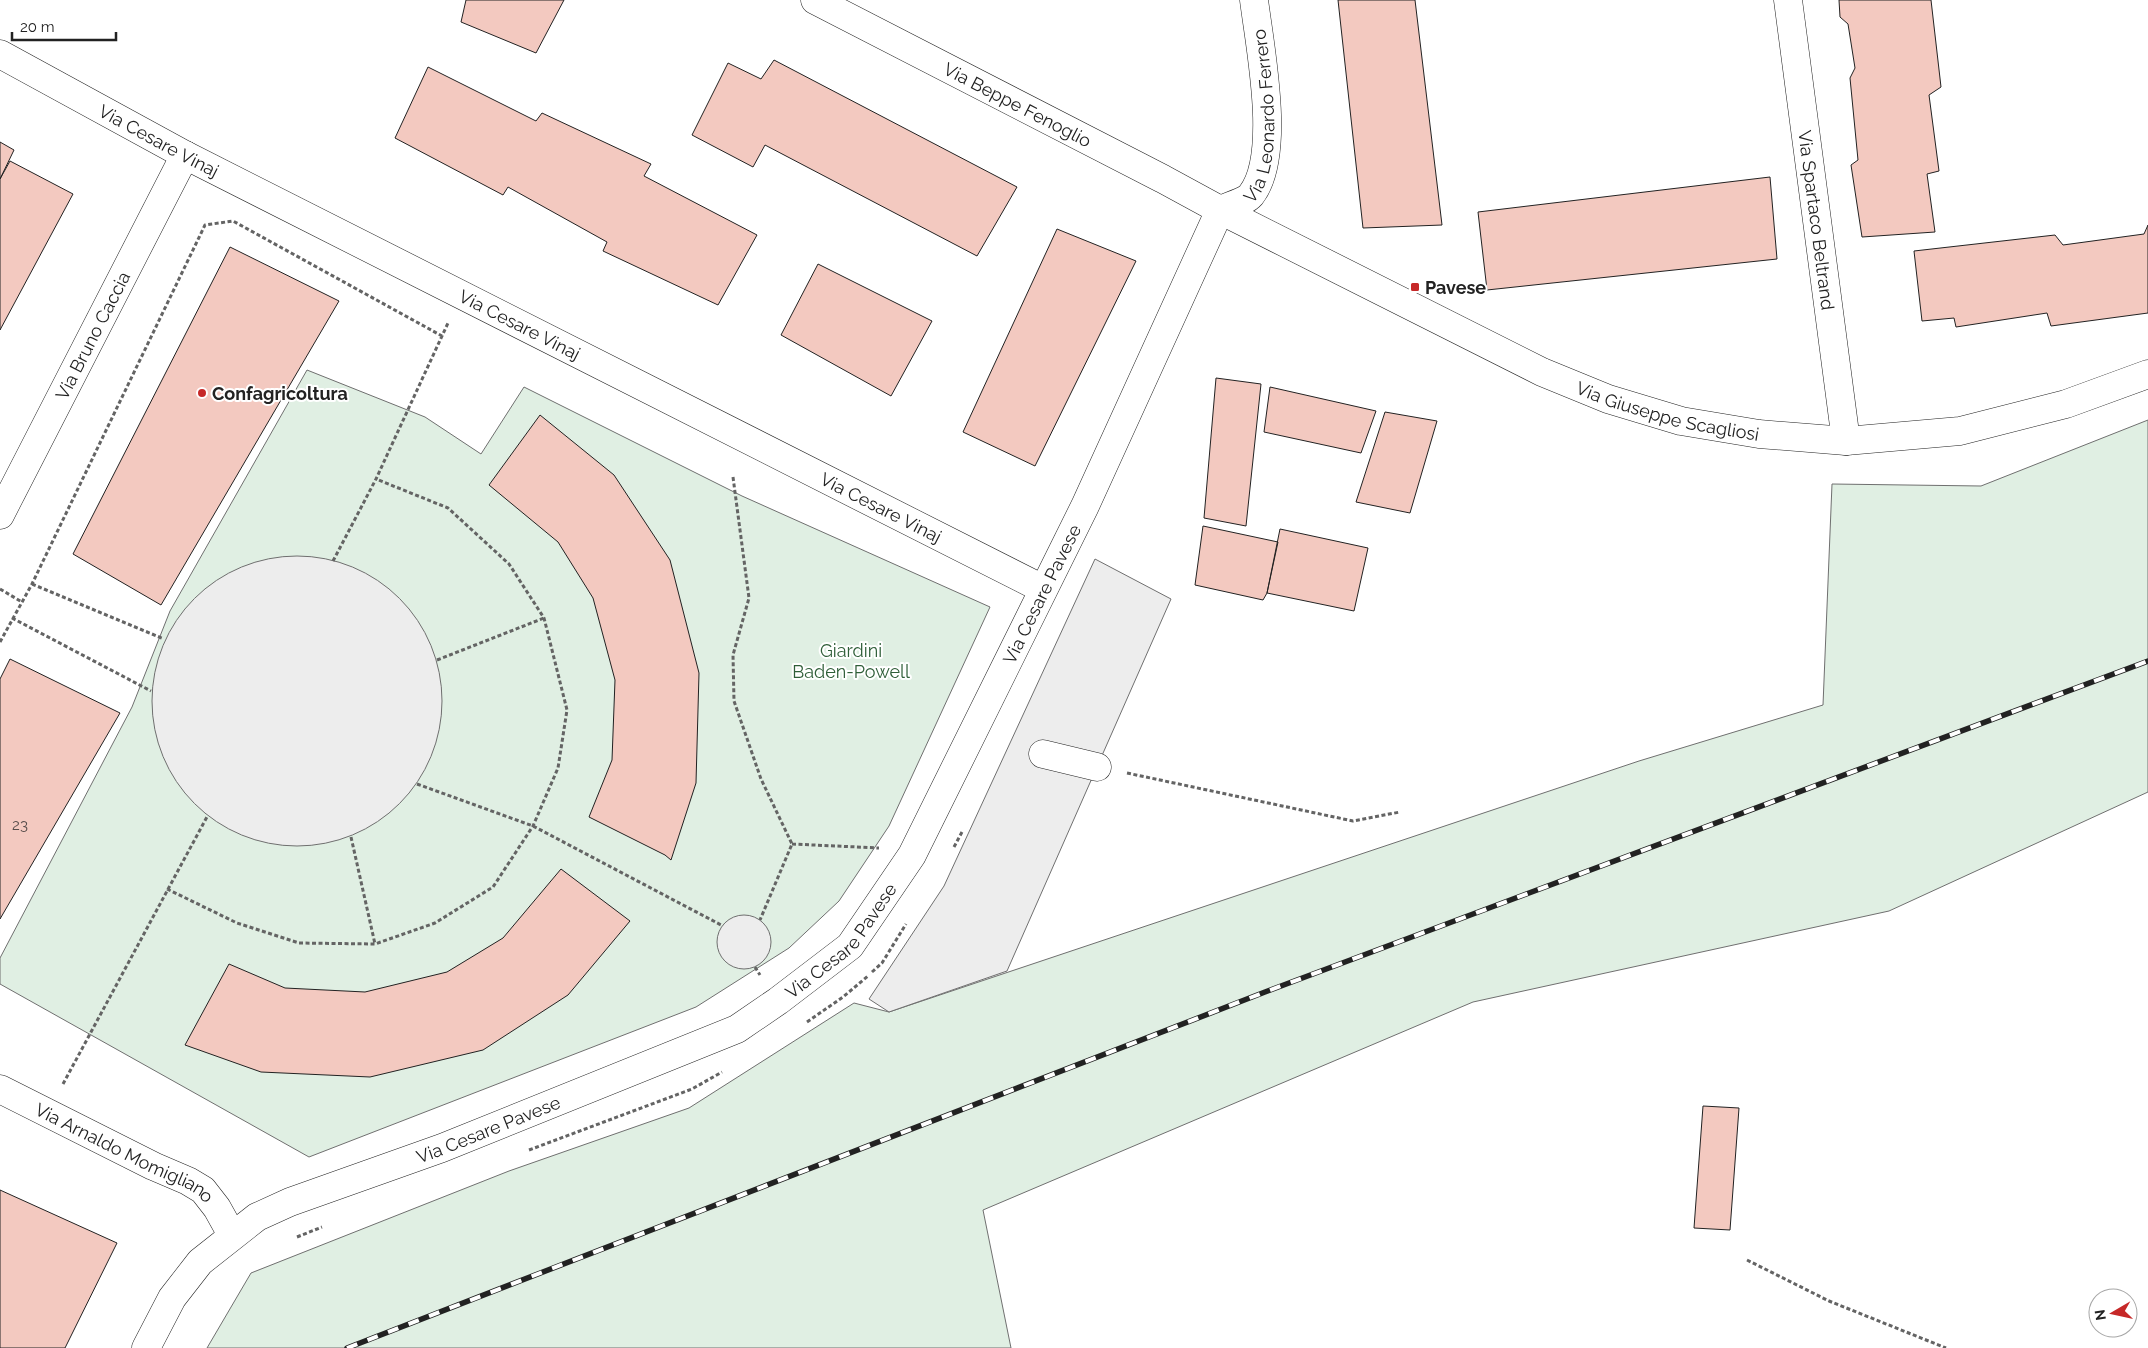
<svg xmlns="http://www.w3.org/2000/svg" width="2148" height="1348" viewBox="0 0 2148 1348" font-family="Raleway,sans-serif">
<style>
.green{fill:#e0efe3;stroke:#6f6f6f}
.parking{fill:#ededed;stroke:#6f6f6f}
.building{fill:#f3c9c0;stroke:#222}
.lines{fill:none;stroke-linecap:round;stroke-linejoin:round}
.minor-casing{stroke:#222;stroke-width:29}
.path{stroke:#646464;stroke-width:3;stroke-dasharray:4 2.5;stroke-linecap:butt}
.minor{stroke:#fff;stroke-width:28}
.rail-casing{stroke:#222;stroke-width:5.5}
.rail{stroke:#fff;stroke-width:4;stroke-dasharray:11;stroke-linecap:butt}
.poi-dot{fill:#c62828;stroke:#fff;stroke-width:2}
.labels{text-anchor:middle;dominant-baseline:central;stroke-width:4;stroke-linejoin:round;paint-order:stroke}
.number-label{font-size:15px;fill:#564c4a}
.street-label{font-size:18px;fill:#222;stroke:#fff}
.poi-label{font-size:18px;font-weight:bold;fill:#222;stroke:#fff;text-anchor:start}
.park-label{font-size:18px;fill:#2f5e38;stroke:#fff}
</style>
<rect width="100%" height="100%" fill="#fff"/>
<path class="green" d="M307 370 425 417 481 454 524 387 742 496 990 607 889 826 839 901 789 948 696 1007 309 1157 0 984V958L132 707 170 611Z
M2148 420V792L1889 911 1473 1002 983 1210 1011 1348H207L251 1273 509 1171 689 1108 854 1003 889 1012 1639 761 1823 705 1832 484 1981 486Z"/>
<path class="parking" d="M152 701a145 145 0 1 1 290 0a145 145 0 1 1-290 0Z
M1095 559 1171 599 1007 971 889 1012 869 999 944 886Z
M717 942a27 27 0 1 1 54 0a27 27 0 1 1-54 0Z"/>
<path class="building" d="M466 0H564L536 53 461 22Z
M1338 0H1415L1442 225 1363 228Z
M1839 0H1931L1941 87 1929 95 1939 171 1927 174 1935 232 1862 237 1851 165 1858 160 1850 78 1855 68 1848 24 1840 17Z
M774 60 1017 187 977 256 765 145 753 167 692 135 728 63 761 79Z
M428 67 536 121 542 113 651 164 644 176 757 235 718 305 603 251 607 242 508 187 503 195 395 138Z
M0 142 14 150 0 179Z
M10 161 73 194 0 330V179Z
M1770 177 1777 259 1487 290 1478 212Z
M2148 225V313L2051 326 2047 313 1956 327 1954 318 1922 321 1914 251 2055 235 2063 245 2144 234Z
M1057 229 1136 261 1035 466 963 432Z
M230 247 339 301 161 605 73 554Z
M818 264 932 321 891 396 781 335Z
M1216 378 1261 384 1246 526 1204 518Z
M1270 387 1376 411 1361 453 1264 432Z
M1385 412 1437 421 1410 513 1356 502Z
M540 415 614 475 670 560 699 673 696 783 671 860 665 855 589 817 612 760 615 680 593 598 558 542 489 485Z
M1203 526 1278 542 1267 593 1263 600 1195 585Z
M1280 529 1368 548 1354 611 1267 593Z
M10 659 120 713 0 919V679Z
M561 869 630 921 568 995 483 1050 370 1077 261 1072 185 1045 229 964 285 988 365 992 447 972 503 938Z
M1703 1106 1739 1108 1730 1230 1694 1228Z
M0 1190 117 1243 65 1348H0Z"/>
<g class="lines">
<g class="minor-casing">
<g id="minor">
<path id="s1" d="M815 0 1163 179 1220 210 1542 372 1608 399 1681 421 1759 434 1846 441 1960 431 2066 404 2148 374"/>
<path id="s2" d="M1788 0 1846 441"/>
<path id="s3" d="M0 54 185 155 1043 589"/>
<path id="s4" d="M1220 210C1228 206 1245 202 1251 195 1282 156 1260 48 1254 0"/>
<path id="s5" d="M0 515 185 155"/>
<path d="M1043 754 1097 767"/>
<path id="s6" d="M0 1089 153 1166 188 1181 203 1190 217 1208 232 1235"/>
<path id="s7" d="M146 1348 172 1298 200 1262 257 1217 290 1202 442 1148 737 1029 778 1001 850 946 912 855 1085 506 1220 210"/>
</g>
</g>
<path class="path" d="M733 477 749 598 733 655 734 701 761 779 792 844 760 920
M333 561 376 479 448 323
M32 584 164 639
M0 589 22 602
M12 618 151 691
M0 642 32 584 205 225 233 221 442 336
M437 660 544 618
M1127 773 1353 821 1400 812
M417 784 533 826 723 926
M351 837 375 944
M792 844 879 848
M954 847 962 832
M167 889 237 923 299 943 375 944 435 923 493 887 533 826 558 768 567 710 544 618 509 564 448 508 376 479
M755 967 760 975
M872 972 882 963 906 924
M807 1022 843 997 868 976
M63 1084 208 815
M529 1150 692 1089 722 1072
M297 1237 322 1227
M1747 1260 1829 1301 1946 1348"/>
<use href="#minor" class="minor"/>
<g class="rail-casing">
<path id="rail" d="M347 1348 1265 992 2148 661"/>
</g>
<use href="#rail" class="rail"/>
</g>
<g class="poi-dot">
<rect x="1410" y="282" width="10" height="10" rx="2.5"/>
<circle cx="202" cy="393" r="5"/>
</g>
<g class="labels">
<g class="number-label">
<text x="20" y="825">23</text>
</g>
<g class="street-label">
<text stroke="none"><textPath href="#s1" startOffset="228">Via Beppe Fenoglio</textPath></text>
<text stroke="none"><textPath href="#s4" startOffset="116">Via Leonardo Ferrero</textPath></text>
<text stroke="none"><textPath href="#s3" startOffset="181">Via Cesare Vinaj</textPath></text>
<text stroke="none"><textPath href="#s2" startOffset="222">Via Spartaco Beltrand</textPath></text>
<text stroke="none"><textPath href="#s3" startOffset="586">Via Cesare Vinaj</textPath></text>
<text stroke="none"><textPath href="#s5" startOffset="202">Via Bruno Caccia</textPath></text>
<text stroke="none"><textPath href="#s1" startOffset="949">Via Giuseppe Scagliosi</textPath></text>
<text stroke="none"><textPath href="#s3" startOffset="991">Via Cesare Vinaj</textPath></text>
<text stroke="none"><textPath href="#s7" startOffset="1232">Via Cesare Pavese</textPath></text>
<text stroke="none"><textPath href="#s7" startOffset="828">Via Cesare Pavese</textPath></text>
<text stroke="none"><textPath href="#s7" startOffset="422">Via Cesare Pavese</textPath></text>
<text stroke="none"><textPath href="#s6" startOffset="140">Via Arnaldo Momigliano</textPath></text>
</g>
<g class="poi-label">
<text x="1425" y="287">Pavese</text>
<text x="212" y="393">Confagricoltura</text>
</g>
<g class="park-label">
<text x="851" y="650">Giardini<tspan x="851" dy="21">Baden-Powell</tspan></text>
</g>
</g>
<g transform="translate(2113 1313) rotate(261)"><circle r="24" fill="#ffffff" stroke="#a7a7a7"/>
<path d="M0-4L9 19L0 12L-9 19Z" fill="#c62828"/>
<text y="-8" font-size="14" font-weight="bold" text-anchor="middle" fill="#222222">N</text>
</g>
<path d="M12 32v8h104v-8" fill="none" stroke="#222222" stroke-width="2.5"/>
<text x="20" y="32" font-size="15" fill="#222222" stroke="#ffffff" stroke-width="4" paint-order="stroke">20 m</text>
</svg>
